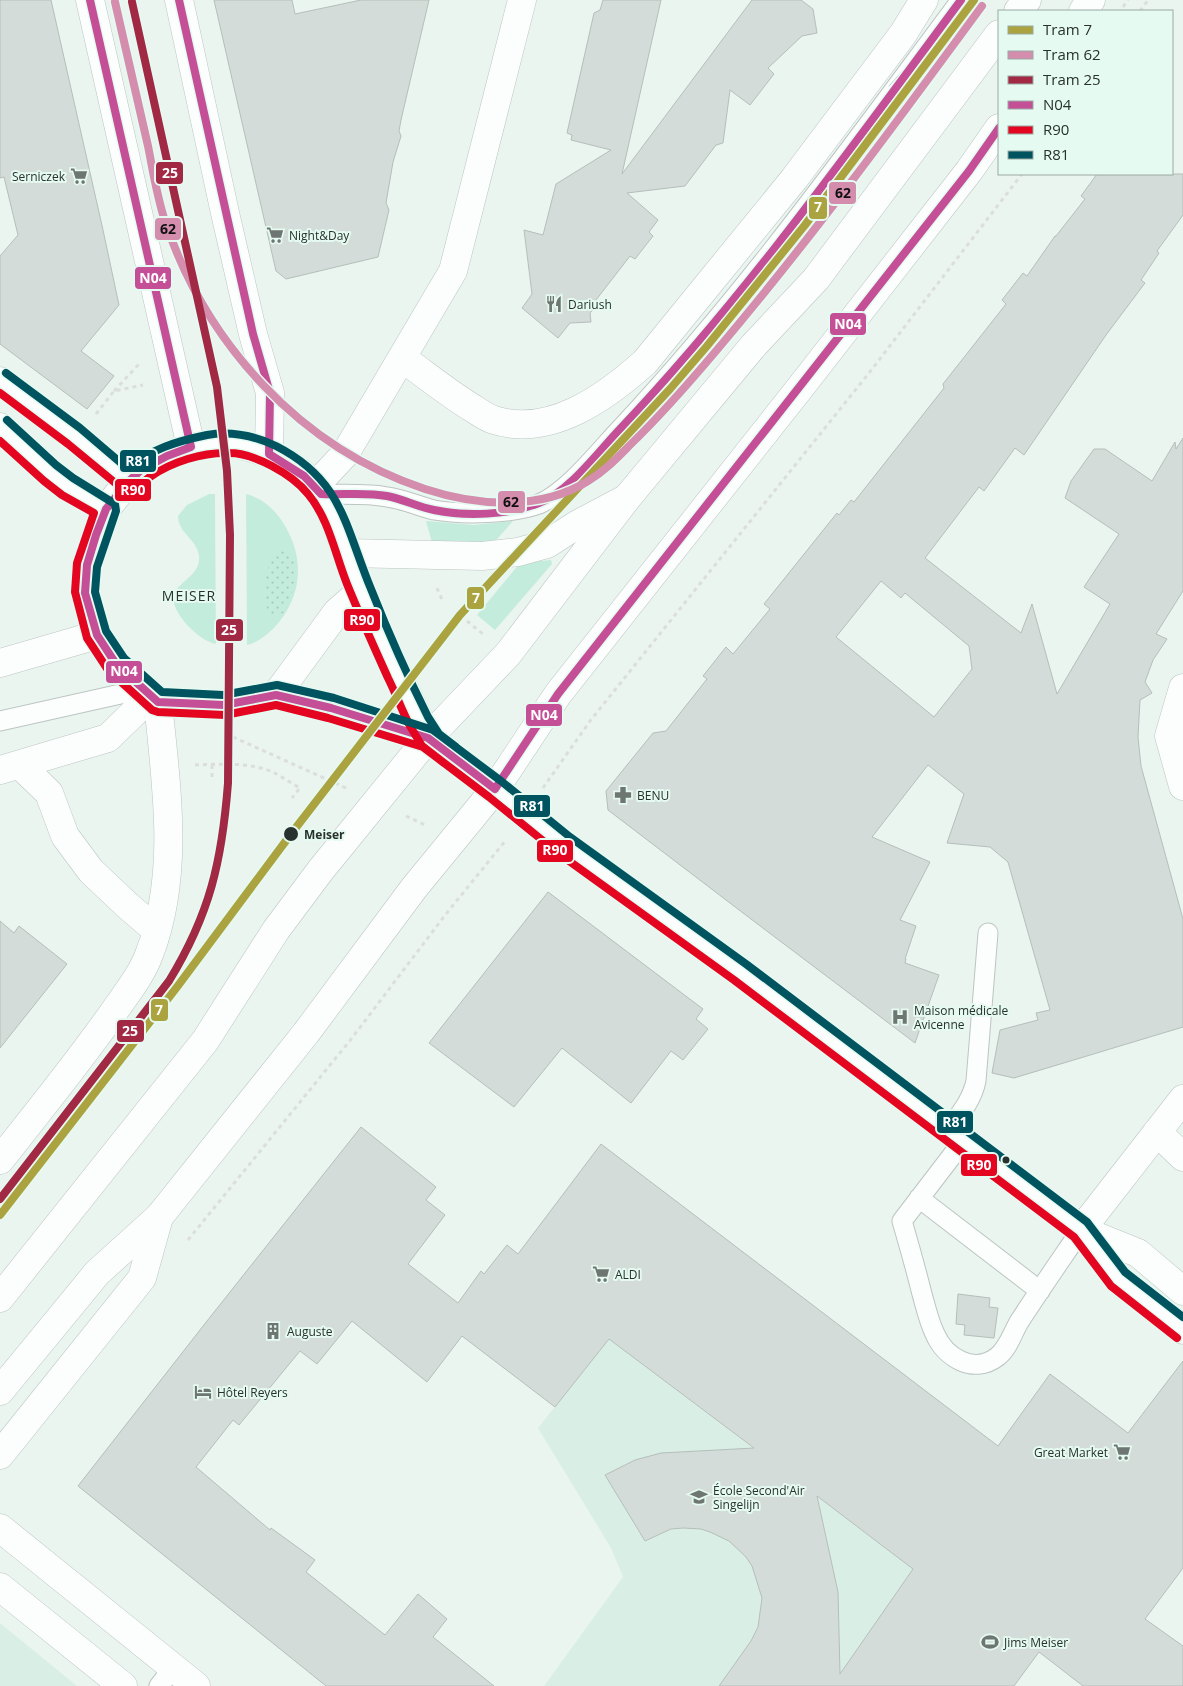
<svg xmlns="http://www.w3.org/2000/svg" width="1183" height="1686" viewBox="0 0 1183 1686" font-family="'Open Sans',sans-serif">
<style>
.built{fill:#d9efe6}
.green{fill:#c4ecdc}
.garden{fill:url(#garden-dots)}
.building{fill:#d4dcd9;stroke:#b5beba;fill-rule:evenodd}
.lines{fill:none;stroke-linecap:round;stroke-linejoin:round}
.lane-casing{stroke:#bcc5c1;stroke-width:21}
.street-casing{stroke:#bcc5c1;stroke-width:29}
.secondary-casing{stroke:#bcc5c1;stroke-width:29}
.primary-casing{stroke:#bcc5c1;stroke-width:29}
.path{stroke:#dbdedc;stroke-width:3;stroke-dasharray:4 4;stroke-linecap:butt}
.lane{stroke:#fcfefd;stroke-width:19}
.street{stroke:#fcfefd;stroke-width:28}
.secondary{stroke:#fcfefd;stroke-width:28}
.primary{stroke:#fcfefd;stroke-width:28}
.tram{stroke:#cccfce;stroke-width:1}
.bus-1-casing{stroke:#e5faf1;stroke-width:11}
.bus-2-casing{stroke:#e5faf1;stroke-width:11}
.bus-3-casing{stroke:#e5faf1;stroke-width:11}
.bus-1{stroke:#c44f97;stroke-width:8}
.bus-2{stroke:#e40521;stroke-width:8}
.bus-3{stroke:#005460;stroke-width:8}
.tram-1-casing{stroke:#e5faf1;stroke-width:11}
.tram-2-casing{stroke:#e5faf1;stroke-width:11}
.tram-3-casing{stroke:#e5faf1;stroke-width:11}
.tram-1{stroke:#aaa33f;stroke-width:8}
.tram-2{stroke:#d48dad;stroke-width:8}
.tram-3{stroke:#a12944;stroke-width:8}
.stop-dot{fill:#29312e;stroke:#e5faf1;stroke-width:2}
.labels{text-anchor:middle;dominant-baseline:central;stroke-width:4;stroke-linejoin:round;paint-order:stroke}
.poi-label{font-size:12px;fill:#29312e;stroke:#e5faf1;text-anchor:start}
.stop-label{font-size:12px;font-weight:bold;fill:#29312e;stroke:#e5faf1;text-anchor:start}
.neighbourhood-label{font-size:14px;letter-spacing:1px;fill:#29312e;stroke:#e5faf1}
.line-badge{stroke:#e5faf1;stroke-width:2}
.badge-label{font-size:14px;text-anchor:middle;font-weight:bold;fill:#fff}
.pale-badge-label{font-size:14px;text-anchor:middle;font-weight:bold;fill:#111}
</style>
<defs>
<pattern id="garden-dots" width="8" height="8" patternUnits="userSpaceOnUse" patternTransform="scale(1.25)"><rect width="8" height="8" fill="#c4ecdc"/><path d="M2 2h.1M6 6h.1" fill="none" stroke="#a8cbbd" stroke-width="1.8" stroke-linecap="round"/></pattern>
</defs>
<rect width="100%" height="100%" fill="#eaf5f0"/>
<path class="built" d="M609 1339 913 1569 832 1686H544L623 1577 611 1548 538 1428Z
M0 1623 77 1686H0Z"/>
<path class="green" d="M209 494H215V501L216 644C205 642 195 633 187 625 150 582 202 585 199 556 197 539 178 533 178 516L187 505Z
M246 494C262 498 273 508 282 521 306 557 303 598 273 629 265 636 257 643 247 645Z
M426 521 474 525 513 521 490 547 433 546Z
M551 560 552 564 495 630 477 615 520 563Z"/>
<path class="garden" d="M282 551C306 557 292 597 285 611L281 615 275 616C272 614 268 612 267 608 262 597 266 562 275 554 276 553 280 551 282 551Z"/>
<path class="building" d="M0 0H51L103 230 119 305 81 351 114 376 87 409 0 344V256L18 235 4 177 0 178Z
M214 0H292L295 14 361 0H429L401 120 399 131 401 136 393 162 386 203 389 210 378 257 286 279 276 271Z
M603 0H661L622 174 752 0H801L813 9 817 33 802 36 768 68 774 74 750 105 730 90 723 143 716 145 685 186 627 193 658 220 649 232 653 236 635 259 630 256 596 300 599 303 590 313 591 322 570 323 558 338 522 308 532 294 524 230 543 235 556 184 611 150 571 140 572 135 567 133 594 13 600 10Z
M1097 174H1183V215L1157 251 1159 253 1141 280 1145 283 1106 335 1024 455 1015 448 984 491 979 487 925 558 1021 633 1032 604 1057 694 1110 604 1084 587 1119 534 1065 498 1071 481 1094 449H1105L1152 481 1175 442 1176 449 1183 438V591L1156 634 1167 639 1153 660 1145 682 1152 693 1140 700 1138 737 1141 766 1183 919V1027L1014 1078 992 1073 1000 1030 1038 1020 1036 1013 1050 1010 1008 862 990 847 947 843 964 794 928 765 872 837 930 862 900 920 916 926 905 959H906L905 963 939 975 915 1043 747 916 608 810 606 791 653 733 666 731 707 679 703 676 726 647 733 654 770 609 764 604 837 513 839 515 851 500 854 502 944 388 943 384 1006 304 1002 300 1023 273 1027 276 1055 236H1056L1085 199 1081 196ZM881 581 901 598 905 593 969 646 972 669 934 717 836 637Z
M548 892 703 1009 696 1019 708 1029 683 1060 671 1051 631 1103 562 1048 514 1107 429 1043Z
M0 921 14 933 19 926 67 964 0 1048Z
M361 1127 436 1187 426 1200 445 1215 408 1264 458 1303 481 1271 484 1274 507 1245 518 1254 601 1144 998 1446 1050 1374 1128 1433 1183 1361V1568L1145 1619 1183 1646V1686H1083L1039 1652 1014 1686H719L751 1641 758 1627 762 1598 752 1566 746 1557 729 1541 710 1532 701 1529 683 1528 671 1529 645 1541 605 1475 635 1460 661 1453 754 1448 609 1339 555 1407 462 1336 427 1382 352 1321 317 1364 300 1351 239 1425 233 1420 196 1467 270 1530 271 1528 315 1560 306 1572 385 1635 418 1594 447 1619 433 1637 494 1686H326L78 1486 207 1321ZM817 1496 913 1569 840 1674 838 1592Z
M958 1294 990 1298 989 1307 998 1308 994 1338 964 1335 965 1325 956 1324Z"/>
<g class="lines">
<g class="lane-casing">
<path id="lane" d="M321 494C342 495 367 493 387 497 403 499 418 506 434 510 462 515 513 514 539 504 569 491 600 450 623 426 747 293 852 146 961 0
M0 721 143 689
M949 1129C960 1114 972 1100 976 1081L988 933
M964 1140 902 1221C909 1245 916 1270 922 1294 926 1308 929 1322 935 1334 945 1357 973 1375 997 1357 1008 1349 1012 1334 1019 1322 1039 1291 1060 1261 1081 1230
M919 1198 1040 1291
M159 1686 173 1668"/>
</g>
<g class="street-casing">
<path id="street" d="M402 358C426 375 449 394 474 409 480 413 487 418 494 420 550 438 606 397 645 362L794 179 903 34 924 0
M315 486 345 454 453 271 522 0
M0 663 97 635
M1183 688 1169 736 1183 786
M20 765 49 793 65 836 91 871 128 906 156 930
M0 770 108 738 151 696
M1157 1132 1183 1157
M1081 1230 1183 1099
M0 1528 196 1686
M0 1587 123 1686"/>
</g>
<g class="secondary-casing">
<path id="secondary" d="M90 0 191 447
M179 0 225 213 253 334 270 393 269 454
M0 381 74 436 128 482
M0 427 50 473 67 486 106 509
M219 443C252 443 295 461 316 488 337 514 347 562 361 593 381 642 405 690 428 738L331 708 276 695 224 705 158 702 130 678 116 664 97 635 85 593 87 565 106 509 128 482 141 470 167 456 191 447Z
M346 553 482 556 518 552 547 544 578 524 627 498
M276 695 337 612 360 592
M0 1160C38 1112 77 1064 113 1013 126 994 142 975 150 952 180 872 166 785 158 702
M0 1455 142 1278 159 1217"/>
</g>
<g class="primary-casing">
<path id="primary" d="M1018 11 1027 0
M1083 11 1091 0
M428 738 495 789 564 845 740 972 1081 1230 1118 1279 1183 1330
M1081 1230 1138 1253 1183 1291
M0 1298 205 1041 276 930 320 871 428 738 508 654 627 498 754 345 816 279 999 34
M0 1391 97 1273 159 1217 306 1033 414 888 495 789 558 694 803 384 969 171 999 128"/>
</g>
<path class="path" d="M1123 7 1128 0
M1140 11 1148 0
M114 391 139 364
M96 414 114 391 143 385
M437 588 443 602
M467 621 483 634
M233 737 346 788
M195 765C221 764 249 762 273 772 282 777 291 783 300 788L292 798
M212 777V764
M543 788 590 721 869 373 1022 174
M406 816 425 825
M188 1240 352 1038 446 914 506 840"/>
<use href="#lane" class="lane"/>
<use href="#street" class="street"/>
<use href="#secondary" class="secondary"/>
<use href="#primary" class="primary"/>
<path class="tram" d="M889 86 938 31 970 0"/>
<g class="bus-1-casing">
<path id="bus-1" d="M90 0 191 447 167 456 141 470 128 482 106 509 96 535 87 565 85 593 97 635 116 664 158 702 224 705 276 695 331 708 428 738 495 789 558 694 969 171 999 128
M179 0 253 334 270 393 269 454 304 476 321 494C343 495 366 492 387 496 403 499 418 507 434 510 467 517 508 515 539 503 568 493 598 452 620 429 746 296 852 147 961 0"/>
</g>
<g class="bus-2-casing">
<path id="bus-2" d="M0 393 68 444 125 491C135 493 142 482 150 477 171 462 203 452 229 453 254 453 292 474 308 494 329 519 335 554 347 584 360 616 374 647 388 678 396 694 402 711 410 726L422 746 444 763
M0 441 44 481 62 495 94 513 77 563 75 592 87 638 108 670 152 710 158 712 225 715 276 705 328 718 423 747 489 797 558 853 734 980 1074 1237 1111 1286 1177 1338"/>
</g>
<g class="bus-3-casing">
<path id="bus-3" d="M6 373 80 428 128 469C150 449 178 441 207 435 232 431 253 435 276 446 343 480 345 527 371 589 388 632 407 675 428 717L439 734 456 747
M7 420 56 465 73 478 115 504 116 511 97 567 95 592 106 631 124 658 162 692 223 695 277 685 334 698 433 730 501 781 570 837 746 964 1087 1222 1125 1272 1183 1317"/>
</g>
<use href="#bus-1" class="bus-1"/>
<use href="#bus-2" class="bus-2"/>
<use href="#bus-3" class="bus-3"/>
<g class="tram-1-casing">
<path id="tram-1" d="M0 1215 177 987 291 834 460 615 670 389 707 346 805 225 974 0"/>
</g>
<g class="tram-2-casing">
<path id="tram-2" d="M115 2C126 50 137 98 148 146 153 171 157 197 165 221 206 344 301 448 425 489 477 506 540 511 588 481 605 471 618 457 631 444 661 415 689 383 716 351 810 240 896 123 982 6"/>
</g>
<g class="tram-3-casing">
<path id="tram-3" d="M0 1199 169 981C210 914 222 861 228 783L230 535 227 471 217 387 132 2"/>
</g>
<use href="#tram-1" class="tram-1"/>
<use href="#tram-2" class="tram-2"/>
<use href="#tram-3" class="tram-3"/>
</g>
<defs>
<g id="supermarket-bare" transform="scale(1.35)"><path d="M-6-5.5h2.5l.6 2H6L4.5 2H-2.5L-4.4-4H-6ZM-1.5 3.2a1.3 1.3 0 1 0 .1 0ZM3 3.2a1.3 1.3 0 1 0 .1 0Z" fill="#6d7672" stroke="#e5faf1" stroke-width="2.5" paint-order="stroke"/></g>
<g id="restaurant-bare" transform="scale(1.35)"><path d="M-5-6h1v4h1v-4h1v4h1v-4h1v5L-1.5 .5V6h-2V.5L-5-1ZM5-6V6H3V1.5H1.5Q1.5-4 5-6Z" fill="#6d7672" stroke="#e5faf1" stroke-width="2.5" paint-order="stroke"/></g>
<g id="pharmacy-bare" transform="scale(1.35)"><path d="M-2-6h4v4h4v4h-4v4h-4v-4h-4v-4h4Z" fill="#6d7672" stroke="#e5faf1" stroke-width="2.5" paint-order="stroke"/></g>
<g id="hospital-bare" transform="scale(1.35)"><path d="M-5-5h3v3.5h4V-5h3V5h-3V1.5h-4V5h-3Z" fill="#6d7672" stroke="#e5faf1" stroke-width="2.5" paint-order="stroke"/></g>
<g id="building-bare" transform="scale(1.35)"><path d="M-4-6H4V6H1V3H-1V6H-4ZM-2.5-4.3h1.7v1.8h-1.7ZM.8-4.3h1.7v1.8H.8ZM-2.5-1h1.7V.8h-1.7ZM.8-1h1.7V.8H.8Z" fill="#6d7672" stroke="#e5faf1" stroke-width="2.5" paint-order="stroke"/></g>
<g id="hotel-bare" transform="scale(1.35)"><path d="M-6-4.5h1.5V1H6V5H4.5V3h-9V5H-6ZM-4 0a1.8 1.8 0 1 1 3.6 0ZM.5 0V-2.5h3Q6-2.5 6 0Z" fill="#6d7672" stroke="#e5faf1" stroke-width="2.5" paint-order="stroke"/></g>
<g id="school-bare" transform="scale(1.35)"><path d="M0-5L7-2L0 1L-7-2ZM-4 1L0 2.5L4 1V4Q0 6-4 4Z" fill="#6d7672" stroke="#e5faf1" stroke-width="2.5" paint-order="stroke"/></g>
<g id="stadium-bare" transform="scale(1.35)"><path d="M0-5a6.5 5 0 1 0 0 10a6.5 5 0 1 0 0-10ZM-3.5-1.8h7v3.6h-7Z" fill="#6d7672" stroke="#e5faf1" stroke-width="2.5" paint-order="stroke"/></g>
</defs>
<g fill-rule="evenodd">
<use href="#supermarket-bare" x="79" y="176"/>
<use href="#supermarket-bare" x="275" y="235"/>
<use href="#restaurant-bare" x="554" y="304"/>
<use href="#pharmacy-bare" x="623" y="795"/>
<use href="#hospital-bare" x="900" y="1017"/>
<use href="#supermarket-bare" x="601" y="1274"/>
<use href="#building-bare" x="273" y="1331"/>
<use href="#hotel-bare" x="203" y="1392"/>
<use href="#supermarket-bare" x="1122" y="1452"/>
<use href="#school-bare" x="699" y="1497"/>
<use href="#stadium-bare" x="990" y="1642"/>
</g>
<g class="stop-dot">
<circle cx="291" cy="834" r="8"/>
<circle cx="1006" cy="1160" r="4.5"/>
</g>
<g class="labels">
<g class="poi-label">
<text x="65" y="176" text-anchor="end">Serniczek</text>
<text x="289" y="235">Night&amp;Day</text>
<text x="568" y="304">Dariush</text>
<text x="637" y="795">BENU</text>
<text x="914" y="1010">Maison médicale<tspan x="914" dy="14">Avicenne</tspan></text>
<text x="615" y="1274">ALDI</text>
<text x="287" y="1331">Auguste</text>
<text x="217" y="1392">Hôtel Reyers</text>
<text x="1108" y="1452" text-anchor="end">Great Market</text>
<text x="713" y="1490">École Second'Air<tspan x="713" dy="14">Singelijn</tspan></text>
<text x="1004" y="1642">Jims Meiser</text>
</g>
<g class="stop-label">
<text x="304" y="834">Meiser</text>
</g>
<g class="neighbourhood-label">
<text x="189" y="595">MEISER</text>
</g>
</g>
<g class="line-badge">
<rect x="155" y="161" width="29" height="24" rx="5" fill="#a12944"/>
<rect x="828" y="181" width="29" height="24" rx="5" fill="#d48dad"/>
<rect x="808" y="196" width="20" height="24" rx="5" fill="#aaa33f"/>
<rect x="154" y="217" width="28" height="24" rx="5" fill="#d48dad"/>
<rect x="134" y="266" width="38" height="24" rx="5" fill="#c44f97"/>
<rect x="829" y="312" width="38" height="24" rx="5" fill="#c44f97"/>
<rect x="119" y="449" width="38" height="24" rx="5" fill="#005460"/>
<rect x="114" y="478" width="38" height="24" rx="5" fill="#e40521"/>
<rect x="497" y="490" width="29" height="24" rx="5" fill="#d48dad"/>
<rect x="466" y="586" width="19" height="24" rx="5" fill="#aaa33f"/>
<rect x="343" y="608" width="38" height="24" rx="5" fill="#e40521"/>
<rect x="215" y="618" width="29" height="24" rx="5" fill="#a12944"/>
<rect x="105" y="660" width="38" height="24" rx="5" fill="#c44f97"/>
<rect x="525" y="703" width="38" height="24" rx="5" fill="#c44f97"/>
<rect x="513" y="794" width="38" height="24" rx="5" fill="#005460"/>
<rect x="536" y="839" width="38" height="24" rx="5" fill="#e40521"/>
<rect x="150" y="998" width="19" height="24" rx="5" fill="#aaa33f"/>
<rect x="116" y="1019" width="29" height="24" rx="5" fill="#a12944"/>
<rect x="936" y="1110" width="38" height="24" rx="5" fill="#005460"/>
<rect x="960" y="1153" width="38" height="24" rx="5" fill="#e40521"/>
</g>
<g class="badge-label">
<text x="170" y="178">25</text>
<text x="818" y="212">7</text>
<text x="153" y="283">N04</text>
<text x="848" y="329">N04</text>
<text x="138" y="466">R81</text>
<text x="133" y="495">R90</text>
<text x="476" y="603">7</text>
<text x="362" y="625">R90</text>
<text x="229" y="635">25</text>
<text x="124" y="676">N04</text>
<text x="544" y="720">N04</text>
<text x="532" y="811">R81</text>
<text x="555" y="855">R90</text>
<text x="159" y="1015">7</text>
<text x="130" y="1036">25</text>
<text x="955" y="1127">R81</text>
<text x="979" y="1170">R90</text>
</g>
<g class="pale-badge-label">
<text x="843" y="198">62</text>
<text x="168" y="234">62</text>
<text x="511" y="507">62</text>
</g>
<rect x="998" y="10" width="175" height="165" fill="#e5faf1" stroke="#9aaaa3"/>
<rect x="1008" y="26" width="25" height="8" fill="#aaa33f" stroke="#9aaaa3"/>
<text x="1043" y="35" font-size="15" fill="#29312e">Tram 7</text>
<rect x="1008" y="51" width="25" height="8" fill="#d48dad" stroke="#9aaaa3"/>
<text x="1043" y="60" font-size="15" fill="#29312e">Tram 62</text>
<rect x="1008" y="76" width="25" height="8" fill="#a12944" stroke="#9aaaa3"/>
<text x="1043" y="85" font-size="15" fill="#29312e">Tram 25</text>
<rect x="1008" y="101" width="25" height="8" fill="#c44f97" stroke="#9aaaa3"/>
<text x="1043" y="110" font-size="15" fill="#29312e">N04</text>
<rect x="1008" y="126" width="25" height="8" fill="#e40521" stroke="#9aaaa3"/>
<text x="1043" y="135" font-size="15" fill="#29312e">R90</text>
<rect x="1008" y="151" width="25" height="8" fill="#005460" stroke="#9aaaa3"/>
<text x="1043" y="160" font-size="15" fill="#29312e">R81</text>
</svg>
